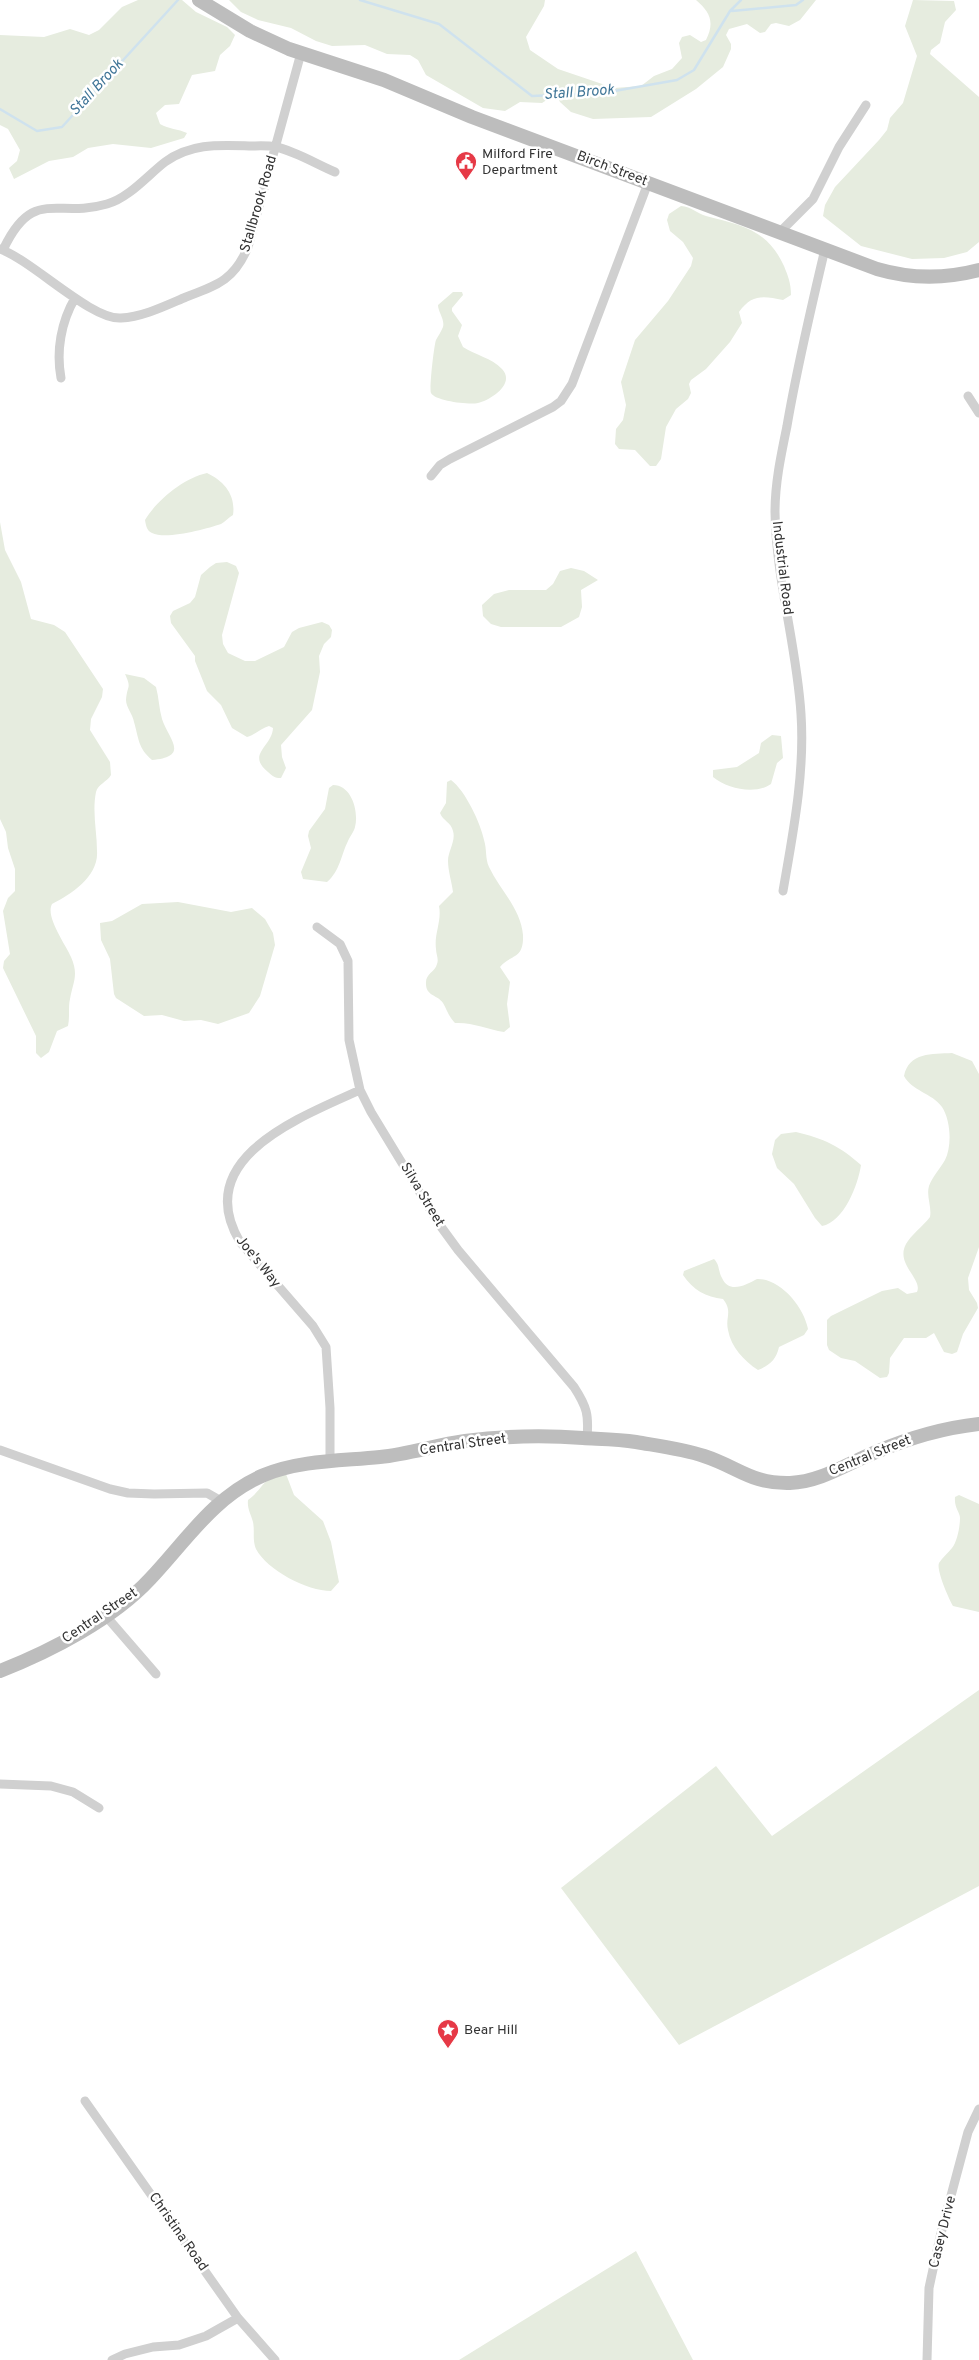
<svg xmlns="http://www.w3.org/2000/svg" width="979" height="2360" viewBox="0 0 979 2360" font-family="Overpass,sans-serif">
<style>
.green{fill:#e6ecdf}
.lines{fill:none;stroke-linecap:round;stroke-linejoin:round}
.stream{stroke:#cfe2ee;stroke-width:2.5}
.street{stroke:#d0d0d0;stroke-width:9}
.secondary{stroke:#bdbdbd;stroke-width:14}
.labels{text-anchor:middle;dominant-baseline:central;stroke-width:5;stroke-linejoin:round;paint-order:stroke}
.poi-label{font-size:14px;fill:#333;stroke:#fff;text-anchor:start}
.street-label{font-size:14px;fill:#333;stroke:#fff}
.water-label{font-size:15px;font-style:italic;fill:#3f7597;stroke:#fff}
</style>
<rect width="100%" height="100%" fill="#fff"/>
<path class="green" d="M138 0H182L196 12 227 27 235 35 230 46 220 55 215 71 192 75 179 104 165 105 156 113 160 124C169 129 178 129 187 133L184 138 151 148 113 144 88 148 73 157 49 161 14 179 9 168 17 161 20 150 8 129 0 125V35L44 37 70 29 89 35 99 30 122 7Z
M229 0H545L544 6 526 37 530 50 558 69 614 88 641 86 654 76 672 69 682 58 679 43 682 37 690 35 701 42 706 40C715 22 710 12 696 0H816L800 20 789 26 776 23 771 24 765 32 760 33 747 24 729 29 726 35 731 44V49L723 67 696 89 651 117 593 119 571 112 560 102 556 94 542 103 520 102 505 111 483 108 426 75 418 60 410 55 387 54 365 45 332 46 316 41 291 28 258 20 241 12Z
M913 0 954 1 956 10 945 22 940 43 931 50 930 54 979 97V242L967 252 944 258 912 259 861 246 823 216 825 205 835 187 879 140 887 130 890 118 903 103 917 56 905 26Z
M681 206C692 207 696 213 706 216 741 225 767 229 784 266 788 276 791 283 791 295L783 300C763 296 752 294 739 312L742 323 730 342 706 369 691 380 689 384 691 393 688 399 676 409 666 427 661 459 656 466H650L635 450 619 449 615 444 616 429 623 420 626 405 621 382 635 340 668 301 691 266 693 258 683 242 670 231 667 220 669 214Z
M453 292H462L463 295 452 308V311L462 325 458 336 463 347C475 355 492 358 502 369 516 384 490 400 478 403 469 405 435 401 431 393 429 390 434 345 436 340 438 336 441 332 443 327 445 319 438 312 438 305Z
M207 473C224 481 236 495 233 515 229 517 225 522 221 524 206 529 166 540 152 533 147 531 146 526 145 520 157 500 184 478 207 473Z
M0 522 5 550 21 582 31 619 54 625 65 632 103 689 102 697 91 719 90 730 110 762 111 775C107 782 98 784 96 792 92 812 97 832 97 851 99 876 72 894 52 904 45 917 66 945 71 957 79 975 73 982 70 999 68 1007 70 1017 68 1026L57 1031 49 1052 41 1058 36 1053V1036L3 968 4 961 10 954 3 911 8 898 15 891V869L8 848 6 832 0 819Z
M227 562 236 566 239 573 222 635 223 644 228 653 245 661H255L284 647 292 632 299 628 322 622 329 625 332 630 331 637 324 644 319 656 320 672 312 710 281 745 282 757 286 768 281 778C274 778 273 776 268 772 246 754 272 747 273 728L269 726C261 728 255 735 247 737L232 728 221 705 207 691 195 661V656L171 623 170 616 173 611 190 603 195 597 201 575 210 567 216 563Z
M571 568 584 571 598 580 581 590 582 607 579 617 561 627H501L491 624 483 616 482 605 494 594 509 590H546L553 584 560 571Z
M125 674 144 678 156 687C159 698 159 709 162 719 168 738 191 757 152 760 138 748 139 739 134 722 133 715 126 707 126 700 127 685 132 689 125 674Z
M772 735 781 736 783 758 777 763 771 784C755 795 728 789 713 777V770L737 767 759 753 761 743Z
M451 780C465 790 481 824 484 840 487 849 485 858 489 867 500 890 521 909 523 935 524 960 511 954 500 967L510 982 507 1004 510 1027 504 1032C487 1029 472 1022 455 1023 449 1017 447 1010 443 1003 438 995 426 996 426 984 425 974 435 972 437 964 439 959 436 954 436 949 434 934 442 921 439 906L453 892C452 883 448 871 448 861 448 851 456 841 453 831 451 822 443 821 440 813L446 803 447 782Z
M333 785C352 785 359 812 355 827 354 832 350 836 348 841 341 855 340 871 327 882L303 879 301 872 311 848 308 836 309 831 325 809 329 788Z
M178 902 231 912 252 908 265 919 273 933 275 945 260 996 249 1013 218 1024 201 1020 184 1021 162 1015 144 1016 116 998 114 994 110 959 101 940 100 923 112 921 142 904Z
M952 1053 972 1061 979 1074V1247L968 1278 969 1290 977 1303 978 1308 963 1334 957 1352 952 1354 944 1352 934 1333 926 1338H904L890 1358 889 1373 887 1377 880 1378 855 1361 841 1358 829 1350 827 1345V1320L831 1316 882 1291 898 1288 907 1294 917 1292C923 1279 895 1264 906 1244 911 1235 923 1226 930 1217 932 1207 926 1196 929 1186 932 1177 940 1169 945 1160 952 1146 951 1121 942 1107 932 1093 912 1091 904 1076 909 1052 932 1054 952 1053Z
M796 1132C823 1138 841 1147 861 1165 858 1185 844 1222 822 1226L815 1218 794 1184 777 1168 772 1154 775 1140 781 1134Z
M714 1259C720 1265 718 1271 722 1278 729 1294 746 1285 757 1279 780 1278 804 1307 808 1329L804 1335 779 1347C776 1360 770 1365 758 1370 744 1361 731 1347 728 1330 725 1317 733 1312 723 1299 706 1297 693 1290 683 1275L684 1271Z
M286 1474 294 1495 323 1521 331 1542 339 1582 331 1591C307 1591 267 1570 256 1549 252 1539 255 1532 253 1522 251 1514 247 1509 248 1500 263 1490 262 1476 286 1474Z
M959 1495 979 1504V1612L953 1606C949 1599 936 1570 939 1563 942 1558 948 1553 952 1548 957 1542 960 1527 960 1518 960 1512 954 1508 955 1497Z
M979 1690V1886L679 2045 561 1888 716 1766 772 1836Z
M636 2251 693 2360H459Z"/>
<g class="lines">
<path class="stream" d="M360 0 439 24 532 96 603 93 677 80 694 70 730 11 741 0
M732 11 796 5 803 0
M0 109 37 131 62 127 178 0"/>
<path class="street" d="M780 232 813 199 839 147 866 105
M0 249C33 261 91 320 121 318 143 317 167 305 186 297 218 285 234 280 248 247L301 53
M3 250C33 186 56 219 107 204 129 198 148 175 165 162 191 143 219 145 249 146 257 146 267 145 276 147 295 151 316 164 335 172
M61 378C56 351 61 322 75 298
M968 396 979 413
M431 476 440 465 450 459 553 407 561 401 572 384 648 183
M783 891C793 833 805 773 801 714 797 647 776 580 775 512 775 483 781 455 787 426 797 367 811 308 825 249
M317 927 340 944 348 961 349 1040 360 1090 371 1112 439 1224 458 1250 574 1387C587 1407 589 1415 587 1438
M0 1450 110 1489 128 1493 154 1494 207 1493 221 1501
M330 1460V1408L326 1347 313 1326 240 1242C190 1158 301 1117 360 1090
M105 1615 156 1674
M0 1784 51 1786 73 1792 99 1808
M85 2101 238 2318 275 2360
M112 2360 125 2354 153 2347 179 2345 206 2336 238 2318
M927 2360 929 2288 940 2237 968 2132 979 2109"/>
<path class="secondary" d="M199 0 250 31 289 49 384 80 472 117 877 269C911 279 945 279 979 270
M0 1671C51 1651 113 1619 150 1579 186 1541 214 1496 264 1475 301 1460 341 1461 380 1457 409 1454 436 1445 465 1441 504 1436 543 1435 583 1438 600 1439 618 1439 636 1442 659 1446 683 1449 704 1456 738 1467 751 1484 790 1483 821 1482 848 1463 876 1452 909 1438 943 1428 979 1424"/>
</g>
<defs>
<g id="civic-pin" transform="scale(1.125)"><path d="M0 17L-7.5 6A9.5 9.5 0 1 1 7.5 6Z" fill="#e63946" stroke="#fff"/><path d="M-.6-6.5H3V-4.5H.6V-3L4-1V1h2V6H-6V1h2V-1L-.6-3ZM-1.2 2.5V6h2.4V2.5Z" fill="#fff"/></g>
<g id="sight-pin" transform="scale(1.125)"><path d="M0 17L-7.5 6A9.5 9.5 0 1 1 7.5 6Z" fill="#e63946" stroke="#fff"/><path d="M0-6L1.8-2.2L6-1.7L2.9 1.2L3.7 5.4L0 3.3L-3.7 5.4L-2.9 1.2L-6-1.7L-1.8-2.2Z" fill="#fff"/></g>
</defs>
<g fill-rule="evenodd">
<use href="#civic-pin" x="466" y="162"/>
<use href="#sight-pin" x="448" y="2030"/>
</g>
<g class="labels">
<g class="poi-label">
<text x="482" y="154">Milford Fire<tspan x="482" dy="16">Department</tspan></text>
<text x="464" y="2030">Bear Hill</text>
</g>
<g class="street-label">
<text transform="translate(612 169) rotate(21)">Birch Street</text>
<text transform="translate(259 204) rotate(-74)">Stallbrook Road</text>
<text transform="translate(782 568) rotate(83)">Industrial Road</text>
<text transform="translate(422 1195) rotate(59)">Silva Street</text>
<text transform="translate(258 1262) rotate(51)">Joe's Way</text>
<text transform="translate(463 1445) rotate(-8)">Central Street</text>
<text transform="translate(870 1456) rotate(-22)">Central Street</text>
<text transform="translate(100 1616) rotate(-34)">Central Street</text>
<text transform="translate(178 2232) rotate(55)">Christina Road</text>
<text transform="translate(943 2232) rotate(-76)">Casey Drive</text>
</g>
<g class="water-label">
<text transform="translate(97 88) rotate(-47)">Stall Brook</text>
<text transform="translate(579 93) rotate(-4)">Stall Brook</text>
</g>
</g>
</svg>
